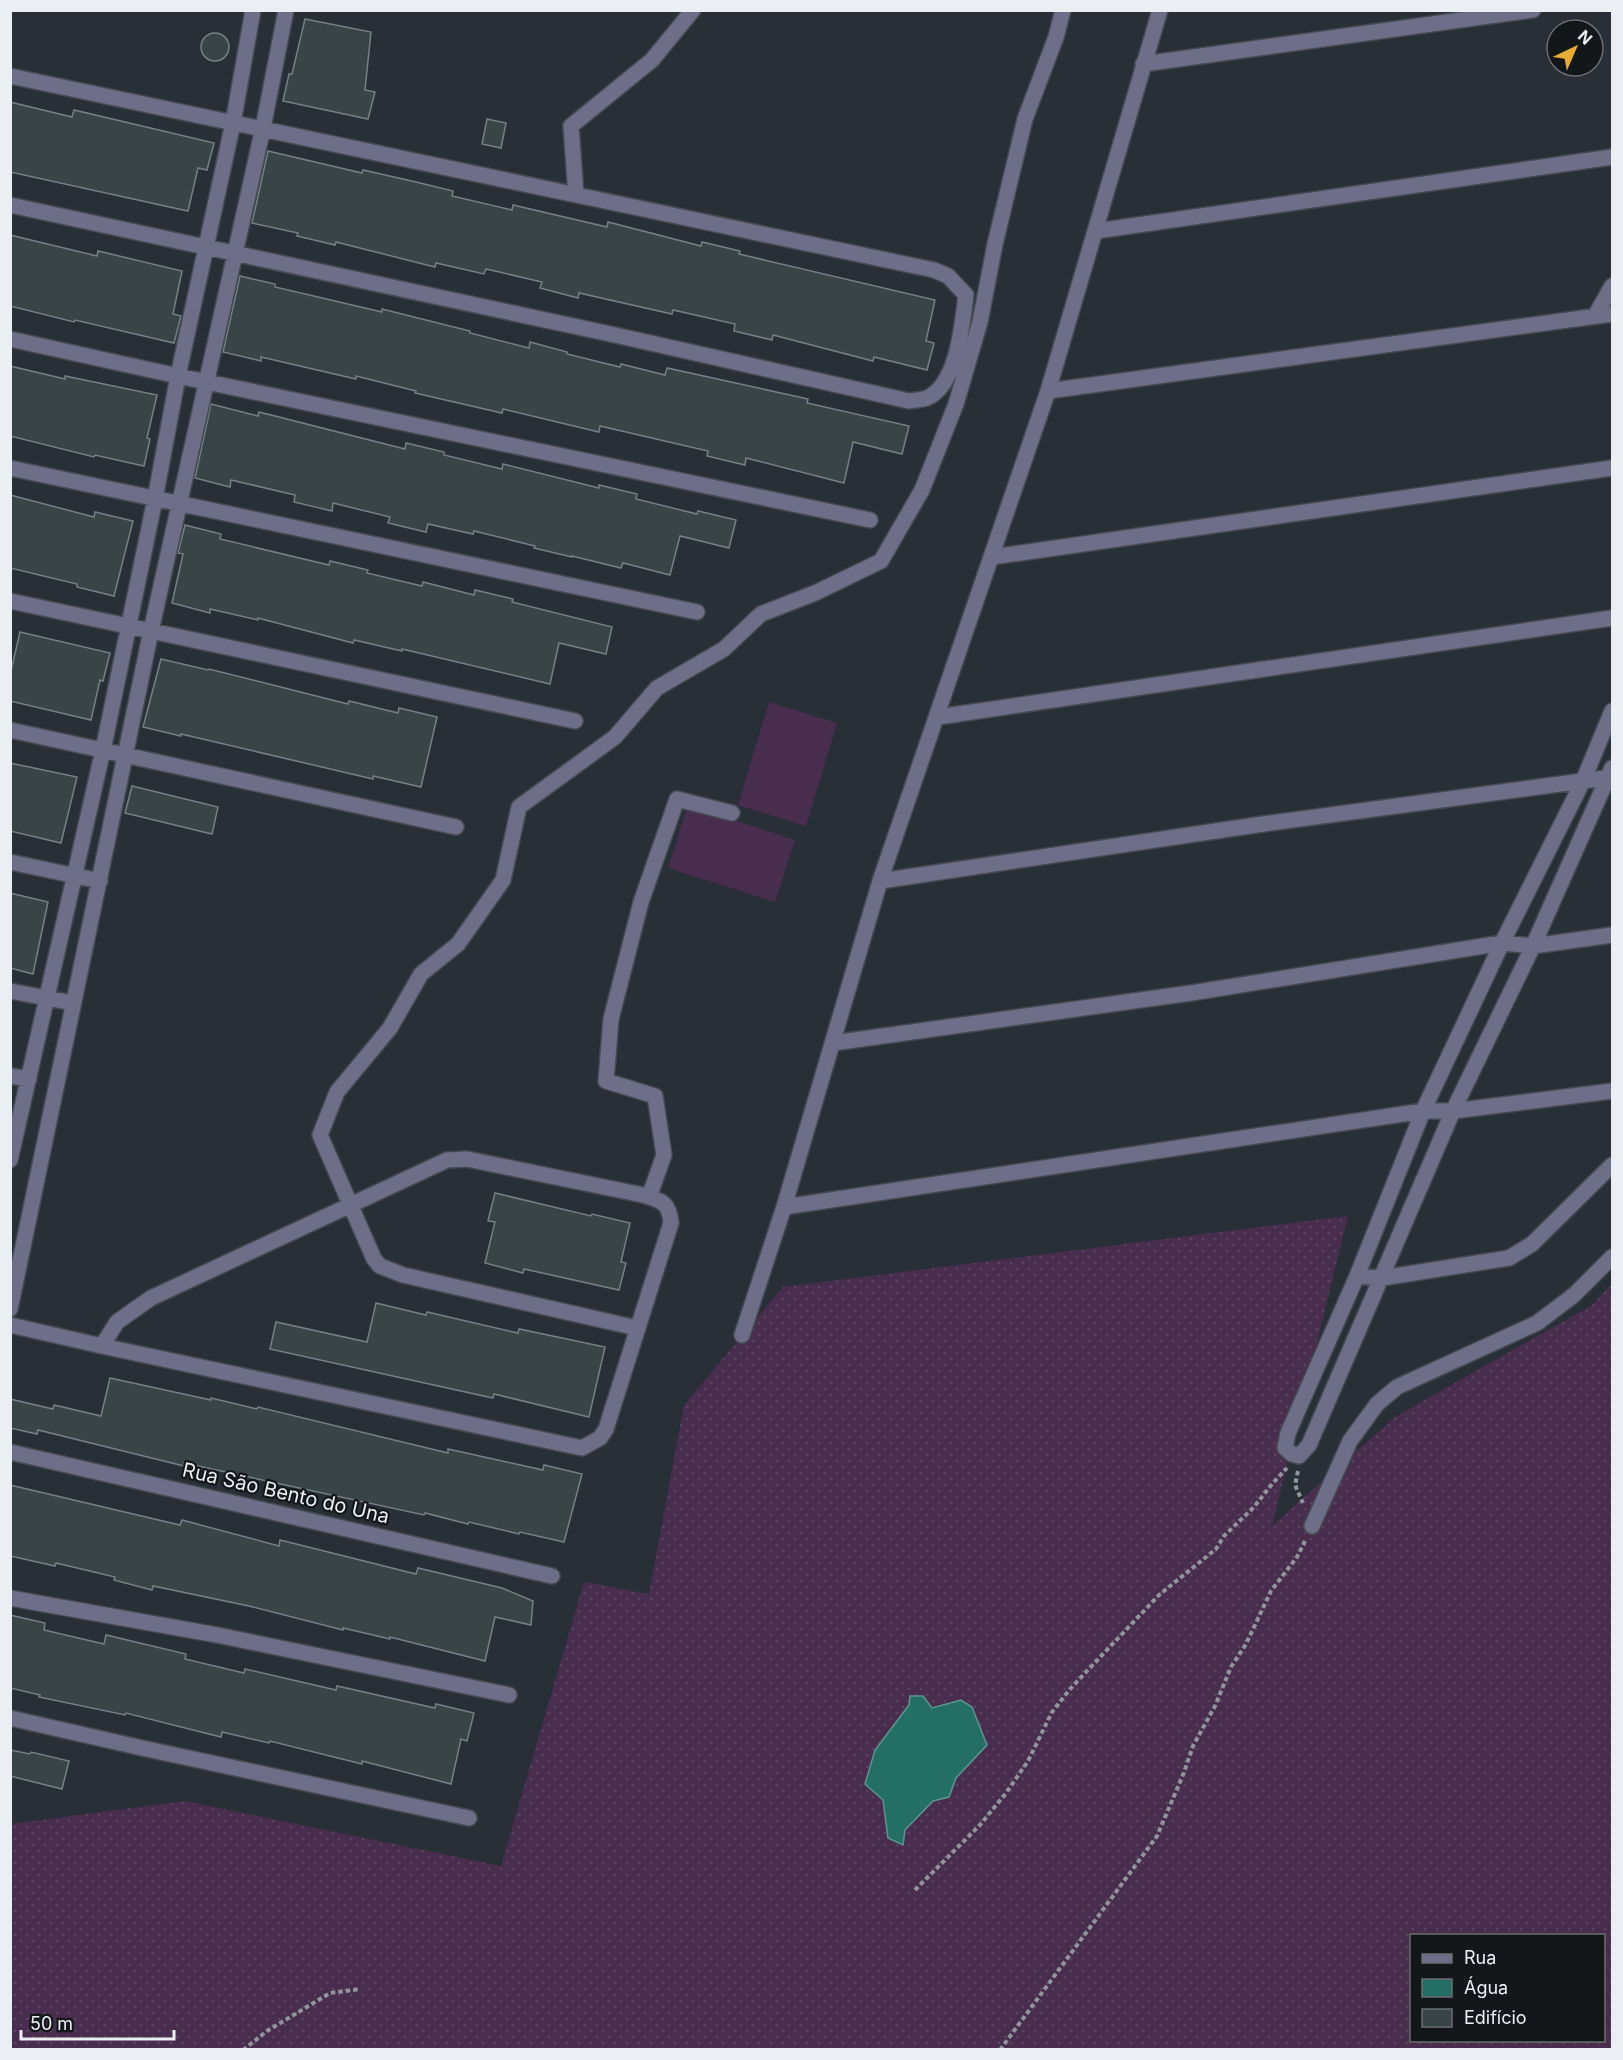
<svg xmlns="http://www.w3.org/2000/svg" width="1623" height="2060" viewBox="0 0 1623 2060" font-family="Inter,sans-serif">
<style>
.grass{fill:url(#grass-dots);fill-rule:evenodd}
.pitch{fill:#492d4e}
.water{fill:#236e65;stroke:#5f9590;stroke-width:1.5}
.building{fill:#394447;stroke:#748083;stroke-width:1.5}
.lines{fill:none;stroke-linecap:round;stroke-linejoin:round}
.minor-casing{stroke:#444a51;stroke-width:18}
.path{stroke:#92969c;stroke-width:4;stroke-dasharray:4.5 3;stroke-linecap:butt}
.minor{stroke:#6f6e89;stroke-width:15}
.labels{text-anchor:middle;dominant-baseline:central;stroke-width:4.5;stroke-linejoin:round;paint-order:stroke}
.street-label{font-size:20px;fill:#ebeff4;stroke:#14171a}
</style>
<defs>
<pattern id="grass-dots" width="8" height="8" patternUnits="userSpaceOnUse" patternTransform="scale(1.5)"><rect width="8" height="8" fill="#492d4e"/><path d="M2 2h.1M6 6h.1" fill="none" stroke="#5b425f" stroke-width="1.8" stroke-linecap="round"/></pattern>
</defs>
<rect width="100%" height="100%" fill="#292f36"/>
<path class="grass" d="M1348 1216 1272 1526 1395 1417 1594 1304 1612 1283V2049H11L10 1824 185 1801 501 1866 584 1582 649 1594 684 1405 783 1287ZM1412 1936H1604V2040H1412Z"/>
<path class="pitch" d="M769 702 837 723 806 826 738 805Z
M688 805 795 840 775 902 668 868Z"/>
<path class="water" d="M910 1696H923L932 1708 961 1700 972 1707 987 1745 956 1778 949 1797 933 1801 905 1830 903 1845 888 1838 883 1800 865 1784 875 1750 909 1705Z"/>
<path class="building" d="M305 19 371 32 365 90 375 92 368 119 283 101 289 74H292Z
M201 47a14 14 0 1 1 28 0a14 14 0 1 1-28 0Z
M10 102 72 117 74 110 214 143 207 170 198 168 188 211 10 172Z
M487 119 506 123 501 148 482 144Z
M268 151 362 173 363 170 416 182 453 191 452 196 512 210 513 205 607 227 608 222 701 246 702 242 740 251 739 254 935 300 926 341 934 343 927 370 874 357 873 361 773 335 772 340 734 331 735 324 673 310 672 314 579 293 578 298 540 288 542 282 486 269 484 274 436 263 435 267 336 242 335 245 297 236 298 233 252 223Z
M10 235 97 256 98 251 182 271 173 314 181 316 174 343 75 320 74 322 10 306Z
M240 276 275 284V287L382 312V309L470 331V333L529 348 530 342 567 352V354L620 367 621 364 665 375 667 368 808 399 807 403 909 426 902 454 853 442 844 483 746 458 745 465 707 456 708 451 600 426 599 432 503 409 502 413 415 393 416 391 356 376V379L261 357V361L223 352Z
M10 366 65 379V376L157 395 147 438 150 439 144 466 95 455 94 457 10 436Z
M211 404 258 416 259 412 405 449 406 443 444 452V455L502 469 503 464 599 488V485L637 494 636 499 697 514 698 511 736 520 729 548 680 536 670 575 623 563 621 568 572 556V557L534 548 535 546 474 531 473 534 428 524 426 532 388 523 390 517 333 503 332 511 294 502 295 495 231 480 230 487 195 478Z
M10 495 94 517 95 512 133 521 114 596 77 587V584L10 568Z
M185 525 221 534 220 539 329 565 330 561 368 570 367 573 422 586 423 582 474 595 475 590 513 599 512 602 612 627 606 654 559 643 550 684 402 649V651L354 640 353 643 258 618V620L210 609V613L172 603 183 554 178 553Z
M20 632 110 653 103 681 100 680 91 720 10 701V675Z
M161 659 208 670 209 669 348 704 349 701 398 713 399 708 437 717 421 787 373 776V779L181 734V736L143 727Z
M10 763 77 777 61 843 10 831Z
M132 786 218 807 212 834 125 813Z
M10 893 48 902 33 974 10 968Z
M495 1193 591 1216 592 1214 630 1223 621 1262 626 1263 619 1290 524 1269 523 1273 485 1263 495 1222 488 1221Z
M376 1303 426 1315 427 1312 518 1333 519 1329 605 1347 589 1417 494 1394 493 1398 270 1349 276 1322 367 1342Z
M110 1378 211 1400V1398L257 1409 258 1407 448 1453V1449L543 1470 544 1465 582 1474 564 1542 520 1532 519 1534 469 1522 468 1524 425 1513 424 1515 184 1463V1466L38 1430 37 1434 10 1428V1399L53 1409 54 1405 101 1416Z
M10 1485 180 1525 182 1520 279 1546 280 1540 416 1574 418 1568 502 1588 533 1601 531 1625 495 1617 485 1661 390 1637V1639L343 1628V1630L249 1606 153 1586 152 1590 114 1580 115 1577 56 1563 55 1566 10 1556Z
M10 1615 45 1623 44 1630 104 1644 106 1635 186 1654 185 1659 244 1673 245 1669 336 1690 337 1686 435 1708 436 1704 474 1713 467 1741 461 1739 451 1784 362 1761V1764L270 1741 269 1743 222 1732 221 1737 126 1713 125 1715 39 1697 40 1695 10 1688Z
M10 1750 30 1754 31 1752 69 1761 62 1789 10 1776Z"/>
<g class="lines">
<g class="minor-casing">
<path id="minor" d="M1143 64 1533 10
M10 76 934 270 948 276 966 295C962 324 958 384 927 398 922 400 914 400 909 401L615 335 10 205
M576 195 571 126 652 60 693 10
M1096 231 1612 157
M1595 316 1612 286
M10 339 178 376 870 520
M1048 391 1612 314
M10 468 697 612
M992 557 1612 468
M10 601 575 721
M1612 711 1583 781 1502 943 1423 1111 1357 1276 1288 1433 1285 1448 1292 1454 1299 1456 1309 1445 1453 1111 1533 946 1612 768
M938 717 1612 618
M10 730 456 827
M10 862 100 881
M880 881 1263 824 1612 777
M10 991 73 1003
M833 1043 1191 993 1502 943 1533 946 1612 935
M10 1076 29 1079
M10 1160 103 750 155 499 178 376 233 123 253 10
M649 1197 664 1155 655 1096 606 1081 611 1019 641 902 677 799 732 813
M784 1207 1423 1111H1453L1612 1091
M1357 1276 1382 1278 1509 1258 1532 1244 1612 1165
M10 1309 151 631 263 128 286 10
M10 1325 102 1346 582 1448 600 1438 606 1429 671 1223C669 1202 662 1201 643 1195L467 1159 447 1160 151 1298 117 1322 102 1346
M637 1328 403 1275 380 1266 374 1259 320 1135 337 1092 390 1028 421 974 458 944 503 880 519 807 615 737 657 688 724 649 761 614 815 593 881 561 922 490 956 404 980 322 995 244 1025 119 1056 37 1063 10
M742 1335 784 1207 880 881 1048 391 1160 10
M10 1452 552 1576
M1312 1526 1350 1441 1377 1404 1397 1387 1537 1323 1574 1295 1612 1257
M10 1598 217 1635 509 1695
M10 1718 142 1748 469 1818"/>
</g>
<path class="path" d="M1298 1471 1295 1485 1303 1503
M915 1890 980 1825 1006 1793 1028 1761 1052 1712 1070 1689 1159 1595 1216 1549 1224 1536 1254 1507 1272 1484 1287 1468
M243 2050 267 2031 330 1993 360 1989
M1000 2050 1157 1836 1183 1775 1193 1746 1215 1706 1231 1667 1246 1644 1271 1591 1297 1557 1305 1541"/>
<use href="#minor" class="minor"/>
</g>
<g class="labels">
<g class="street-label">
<text transform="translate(286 1493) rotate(13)">Rua São Bento do Una</text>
</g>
</g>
<rect width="1623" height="2060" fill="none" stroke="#ebeff4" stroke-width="24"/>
<rect x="1410" y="1934" width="195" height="108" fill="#14171a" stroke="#6a6d71" stroke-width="1.5"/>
<rect x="1422" y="1954" width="30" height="9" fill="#6f6e89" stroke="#6a6d71" stroke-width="1.5"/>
<text x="1464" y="1964" font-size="18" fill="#ebeff4">Rua</text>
<rect x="1422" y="1979" width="30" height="18" fill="#236e65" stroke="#6a6d71" stroke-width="1.5"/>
<text x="1464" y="1994" font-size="18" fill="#ebeff4">Água</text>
<rect x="1422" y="2009" width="30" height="18" fill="#394447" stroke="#6a6d71" stroke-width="1.5"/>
<text x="1464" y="2024" font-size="18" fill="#ebeff4">Edifício</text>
<g transform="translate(1575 48) rotate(44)"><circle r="28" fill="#14171a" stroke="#6a6d71" stroke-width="1.5"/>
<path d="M0-4.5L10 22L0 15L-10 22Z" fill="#e6ac36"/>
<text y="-9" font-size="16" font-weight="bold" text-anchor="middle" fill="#ebeff4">N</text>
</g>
<path d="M21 2030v9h153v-9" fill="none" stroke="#ebeff4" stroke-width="3"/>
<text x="30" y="2030" font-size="18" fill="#ebeff4" stroke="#14171a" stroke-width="4.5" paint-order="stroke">50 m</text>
</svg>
